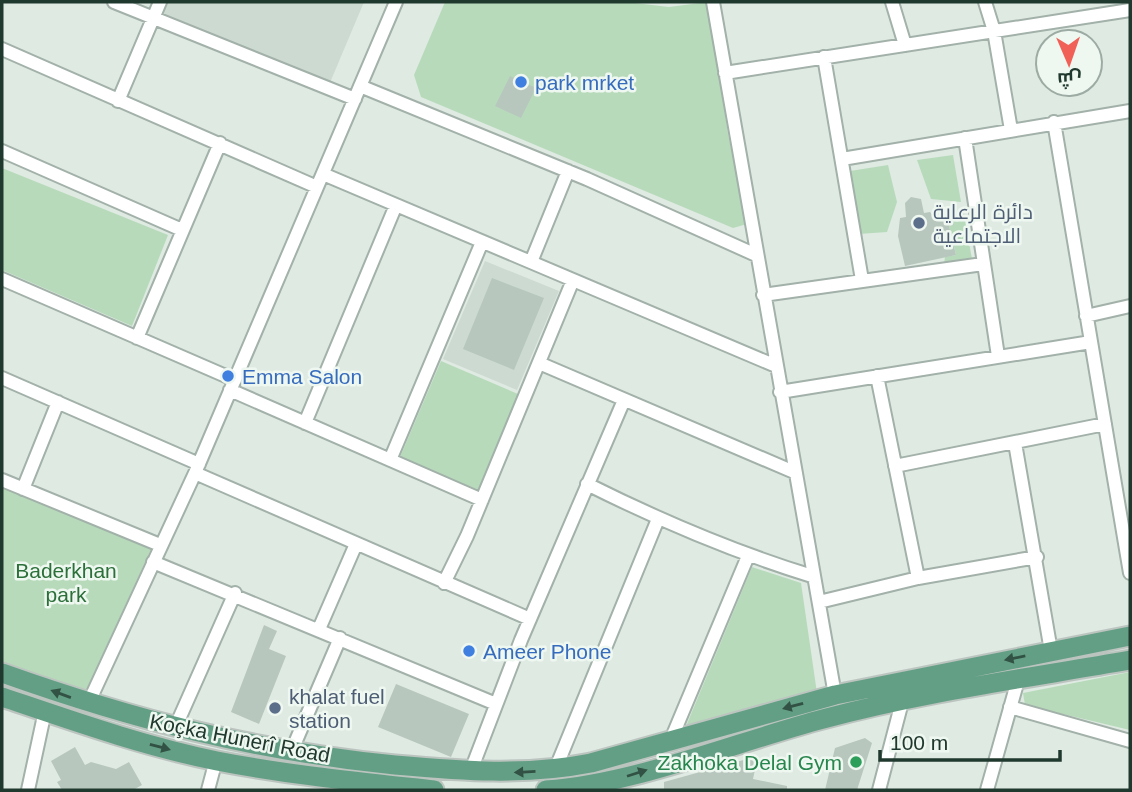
<svg xmlns="http://www.w3.org/2000/svg" width="1132" height="792" viewBox="0 0 1132 792" font-family="Helvetica,Cairo,sans-serif">
<style>
.built{fill:#cddad1}
.green{fill:#b7dbba}
.building{fill:#b7c7be}
.lines{fill:none;stroke-linecap:round;stroke-linejoin:round}
.street-casing{stroke:#a2b1a9;stroke-width:16}
.primary-casing{stroke:#bcc4c0;stroke-width:23}
.street{stroke:#fff;stroke-width:12}
.primary{stroke:#639f85;stroke-width:19}
.oneway{fill:#315244}
.shop-dot{fill:#3f7fe0;stroke:#eff7f1;stroke-width:2.5}
.service-dot{fill:#5c6f8a;stroke:#eff7f1;stroke-width:2.5}
.leisure-dot{fill:#2e9e5b;stroke:#eff7f1;stroke-width:2.5}
.labels{text-anchor:middle;dominant-baseline:central;stroke-width:5;stroke-linejoin:round;paint-order:stroke}
.shop-label{font-size:21px;fill:#366cbe;stroke:#eff7f1;text-anchor:start}
.service-label{font-size:21px;fill:#4e5e75;stroke:#eff7f1;text-anchor:start}
.park-label{font-size:21px;fill:#2b7039;stroke:#eff7f1}
.street-label{font-size:21px;fill:#20392e;stroke:#eff7f1}
.leisure-label{font-size:21px;fill:#27864d;stroke:#eff7f1;text-anchor:end}
</style>
<rect width="100%" height="100%" fill="#dfeae3"/>
<path class="built" d="M165 2H364L329 85 160 14Z
M485 261 559 291 517 390 443 359Z"/>
<path class="green" d="M445 2H626L669 7 708 2 728 134 747 224 733 228 421 97 414 75Z
M953 155 961 202 931 199 917 160Z
M888 165 897 202 887 232 859 234 850 171Z
M2 168 168 235 132 326 2 270Z
M963 209 972 259 944 264 945 257 956 255 949 226 954 224 951 216Z
M441 361 518 394 478 490 400 457Z
M2 486 152 547 84 695 2 666Z
M752 567 801 583 817 693 684 731Z
M1130 672V730L1025 705 1023 693Z"/>
<path class="building" d="M510 76 536 88 521 118 495 106Z
M911 197 921 199 924 213 930 212 935 218 951 216 954 225 949 226 956 255 905 266 898 236 900 218 906 217 905 203Z
M492 278 544 298 514 370 463 349Z
M264 625 277 631 269 649 286 656 259 724 231 712Z
M396 684 469 714 451 757 378 727Z
M865 738 872 743 857 790H825L835 748Z
M75 747 85 765 91 762 116 769 129 762 142 785 133 790H62L57 782 61 780 51 761Z
M758 756 753 779 787 786V790H664V782Z"/>
<g class="lines">
<g class="street-casing">
<path id="street" d="M114 2 355 99
M713 2 835 695
M892 2 905 45
M985 2 994 31 1011 130
M2 49 317 187
M824 57 862 280
M725 73 1130 10
M360 86 587 179 756 255
M118 101 160 2
M1054 122 1130 573
M965 138 998 356
M2 151 182 230
M842 159 1130 111
M323 174 776 366
M531 262 568 171
M2 279 235 380
M763 295 983 264
M1086 316 1130 306
M137 338 220 143
M539 363 794 472
M2 378 199 464
M230 390 482 500
M780 392 1091 342
M305 423 396 205
M1015 443 1051 651
M390 460 482 242
M895 466 1105 424
M195 473 530 619
M2 480 160 545
M587 484C661 521 734 552 812 576
M23 489 58 402
M153 562 496 704
M918 578 1037 557
M444 583 467 536 573 280
M819 602 918 578 877 376
M319 629 356 544
M88 704 195 473 396 2
M1010 707 1130 741
M175 728 235 593
M670 742 748 556
M292 750 340 638
M555 770 658 519
M470 773 521 640 624 400
M28 790 45 711
M208 790 216 760
M879 790 902 702
M987 790 1018 680"/>
</g>
<g class="primary-casing">
<path id="primary" d="M2 673C134 720 255 751 395 765 462 771 525 776 591 763L835 695 1130 636
M2 697C73 721 143 746 217 761 289 775 361 782 434 790
M546 790C635 784 736 742 823 719 923 692 1028 678 1130 660"/>
</g>
<use href="#street" class="street"/>
<use href="#primary" class="primary"/>
</g>
<defs><path id="oneway-solid" d="M-6-.8H1V-3.2L6.5 0L1 3.2V.8H-6Z" transform="scale(1.75)"/></defs>
<g class="oneway">
<use href="#oneway-solid" transform="translate(1015 658) rotate(169)"/>
<use href="#oneway-solid" transform="translate(61 694) rotate(-160)"/>
<use href="#oneway-solid" transform="translate(793 706) rotate(165)"/>
<use href="#oneway-solid" transform="translate(160 747) rotate(15)"/>
<use href="#oneway-solid" transform="translate(525 772) rotate(177)"/>
<use href="#oneway-solid" transform="translate(637 773) rotate(-18)"/>
</g>
<g class="shop-dot">
<circle cx="521" cy="82" r="7"/>
<circle cx="228" cy="376" r="7"/>
<circle cx="469" cy="651" r="7"/>
</g>
<g class="service-dot">
<circle cx="919" cy="223" r="7"/>
<circle cx="275" cy="708" r="7"/>
</g>
<circle class="leisure-dot" cx="856" cy="762" r="7"/>
<g class="labels">
<g class="shop-label">
<text x="535" y="82">park mrket</text>
<text x="242" y="376">Emma Salon</text>
<text x="483" y="651">Ameer Phone</text>
</g>
<g class="service-label">
<text x="933" y="211">دائرة الرعاية<tspan x="933" dy="24">الاجتماعية</tspan></text>
<text x="289" y="696">khalat fuel<tspan x="289" dy="24">station</tspan></text>
</g>
<g class="park-label">
<text x="66" y="570">Baderkhan<tspan x="66" dy="24">park</tspan></text>
</g>
<g class="street-label">
<text transform="translate(240 738) rotate(11)">Koçka Hunerî Road</text>
</g>
<g class="leisure-label">
<text x="842" y="762">Zakhoka Delal Gym</text>
</g>
</g>
<rect width="1132" height="792" fill="none" stroke="#20392e" stroke-width="7"/>
<g transform="translate(1069 63) rotate(178)"><circle r="33" fill="#eff7f1" stroke="#9caba3" stroke-width="2"/>
<path d="M0-5L12 26L0 18L-12 26Z" fill="#f06056"/>
<text y="-10" font-size="19" font-weight="bold" text-anchor="middle" fill="#20392e">ش</text>
</g>
<path d="M880 750v10h180v-10" fill="none" stroke="#20392e" stroke-width="3.5"/>
<text x="890" y="750" font-size="21" fill="#20392e" stroke="#eff7f1" stroke-width="5" paint-order="stroke">100 m</text>
</svg>
